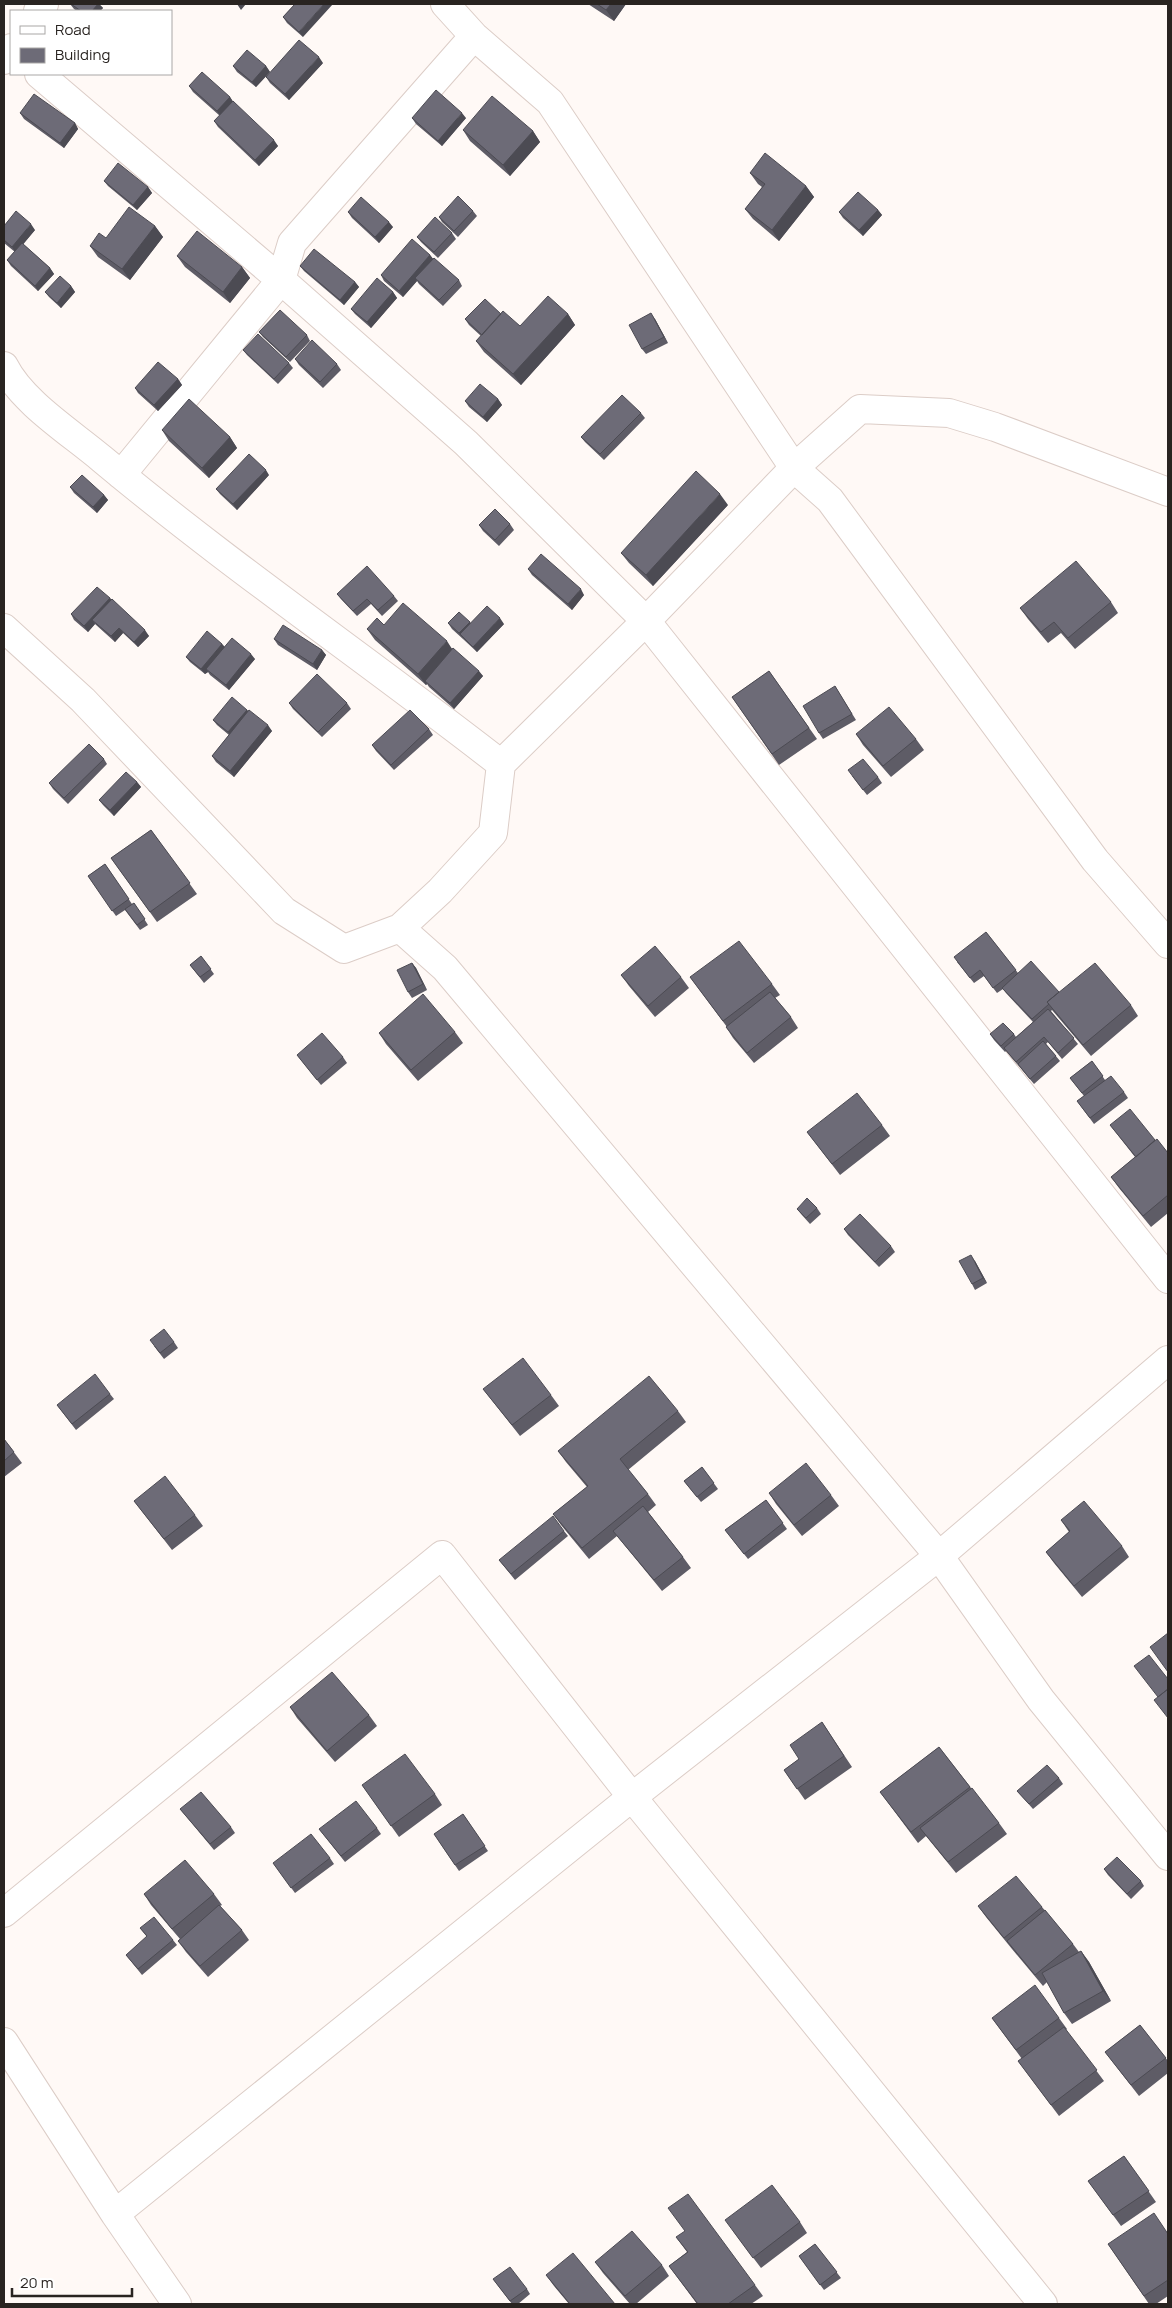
<svg xmlns="http://www.w3.org/2000/svg" width="1172" height="2308" viewBox="0 0 1172 2308" font-family="Manrope,sans-serif">
<style>
.lines{fill:none;stroke-linecap:round;stroke-linejoin:round}
.street-casing{stroke:#dccdc7;stroke-width:30}
.street{stroke:#fff;stroke-width:28}
.wall{fill:#5e5c66}
.shaded-wall{fill:#4c4b53}
.building{fill:#6d6b77;stroke:#4c4b53}
</style>
<rect width="100%" height="100%" fill="#fff9f6"/>
<g class="lines">
<g class="street-casing">
<path id="street" d="M445 4 474 36 550 102 794 468 830 500 1095 860 1168 944
M38 11 44 4
M4 60 11 48
M39 74 281 280 466 443 646 621 1168 1279
M4 366C22 402 70 432 102 459 230 566 369 661 501 764
M121 475 281 280 292 243 474 36
M4 628 83 700 284 911 344 949 400 928 445 968 939 1556 1041 1700 1168 1856
M400 928 440 891 493 833 501 764 646 621 794 468 860 409 949 413 995 427 1168 492
M4 1913 442 1555 632 1797 1043 2304
M4 2042 115 2214 177 2304
M115 2214 632 1797 939 1556 1168 1360"/>
</g>
<use href="#street" class="street"/>
</g>
<path class="wall" d="M70 4H99L103 8 100 11H77L74 9Z
M295 4 303 37 287 23 283 17Z
M588 4H626L614 21Z
M323 63 289 100 270 83 266 77Z
M233 66H266L270 72 256 87 237 72Z
M189 86 230 97 233 102 278 146 259 166 218 127 214 121 220 116 193 92Z
M20 113 75 123 78 129 64 148 24 119Z
M412 118H466L442 146 416 124Z
M463 130 533 131 540 142 510 176 470 141Z
M750 173 806 186 814 197 779 241 753 219 745 209 762 187 758 184Z
M104 181 148 187 152 193 137 210 108 186Z
M878 210 882 215 863 236 843 218 839 212Z
M473 211 477 216 458 237 442 222 439 217Z
M348 212 393 227 379 243 352 218Z
M4 226 35 230 23 244 50 268 54 274 38 291 11 266 7 260 15 252 4 243Z
M155 226 163 237 130 280 98 257 90 246Z
M452 233 456 239 438 258 421 242 417 237Z
M430 255 433 259 459 280 462 286 443 306 419 284 417 281 403 297 384 281 381 275Z
M177 256 242 267 250 278 230 303 185 267Z
M300 266 355 282 359 287 344 305 304 271Z
M71 286 75 292 61 308 49 297 45 292Z
M393 292 397 298 371 328 355 314 351 309Z
M501 314 520 326 568 314 575 325 521 385 484 352 476 341 481 336 469 325 465 319Z
M655 319 668 343 646 354 642 349Z
M259 332 307 335 310 341 290 362 263 337Z
M243 350 289 363 293 368 278 384 247 355Z
M295 359 337 364 341 370 323 388 299 365Z
M178 379 182 385 158 411 138 393 135 388Z
M498 399 502 405 487 422 469 407 465 401Z
M641 413 645 418 604 460 585 442 581 437Z
M162 430 230 437 237 448 209 478 169 441Z
M269 475 237 510 220 494 216 489Z
M70 487 104 495 108 500 97 513 74 493Z
M728 505 653 586 629 563 621 553Z
M510 524 514 530 499 546 483 531 479 525Z
M528 569 584 595 572 610 532 575Z
M337 594 394 596 398 601 382 616 371 604 357 616 341 599Z
M110 598 149 636 138 647 123 633 115 642 95 624 88 632 74 620 71 614Z
M1111 602 1118 613 1075 649 1061 633 1048 643 1028 619 1020 608Z
M448 623H471L504 624 477 652 463 639 452 629Z
M384 625 453 649 483 676 454 709 429 687 427 684 426 685 375 640 367 629Z
M274 639 322 650 326 655 317 670 278 645Z
M222 644 225 647 255 659 229 690 210 675 208 672 205 674 190 662 186 657Z
M769 671 817 739 779 765 732 697Z
M835 686 856 720 823 739 819 733Z
M289 703H347L351 709 322 737 293 709Z
M247 710 272 731 234 777 216 762 212 756 229 735 217 725 213 720Z
M429 729 433 735 394 770 376 751 372 745Z
M856 734 916 739 924 750 891 777 863 745Z
M104 759 107 764 68 804 53 789 49 783Z
M852 776 878 777 882 783 867 795Z
M137 782 141 787 114 816 103 805 99 800Z
M151 830 197 894 157 922 111 858Z
M105 864 132 904 134 903 148 925 140 930 125 910 116 916 88 876Z
M986 932 1018 973 1059 992 1131 1005 1138 1016 1091 1056 1052 1010 1051 1011 1078 1044 1062 1059 1048 1042 1046 1044 1060 1061 1034 1084 1006 1051 1005 1052 994 1040 990 1034H1014L1016 1037 1033 1022 1006 993 1003 989 997 993 984 976 974 983 957 962Z
M201 956 214 974 204 983 190 965Z
M412 963 416 968 427 990 412 998 408 992Z
M621 975 681 977 689 988 655 1017 629 986Z
M690 977 772 984 780 995 775 998 791 1017 798 1028 754 1063 733 1038 726 1027H727Z
M455 1032 463 1043 418 1081 386 1044 379 1033Z
M297 1055 343 1057 347 1063 321 1085Z
M1092 1061 1105 1080 1124 1092 1128 1098 1094 1124 1077 1101 1084 1096 1070 1078Z
M882 1125 890 1136 840 1175 807 1132Z
M1110 1125 1155 1140 1168 1153V1213L1151 1227 1119 1188 1111 1177 1135 1157Z
M817 1208 821 1214 810 1224 801 1214 797 1209Z
M844 1229 891 1246 895 1252 879 1267 848 1235Z
M975 1261 987 1283 975 1290 972 1284Z
M174 1342 178 1348 164 1359 154 1346Z
M483 1389 551 1395 559 1406 520 1436Z
M110 1394 114 1399 76 1430 57 1405Z
M678 1411 686 1422 628 1470 648 1494 656 1505 648 1512 683 1557 691 1568 662 1591 617 1536 589 1559 561 1525 553 1514 587 1487 566 1462 558 1451Z
M4 1439 22 1463 4 1477Z
M702 1467 718 1489 701 1502 684 1481Z
M769 1493 831 1495 839 1506 802 1536 776 1504Z
M766 1500 787 1529 748 1559 725 1530Z
M134 1501 195 1515 203 1526 172 1550Z
M1061 1520 1122 1546 1129 1557 1082 1597 1054 1563 1046 1552 1069 1532Z
M564 1531 568 1536 515 1580 499 1560Z
M290 1707 369 1715 377 1726 335 1762 297 1718Z
M822 1722 852 1767 805 1800 784 1770 799 1759Z
M939 1747 971 1788 999 1823 1007 1834 956 1873 926 1836 918 1843 880 1792Z
M1059 1778 1063 1784 1033 1809 1017 1791Z
M362 1785 435 1794 442 1805 399 1837Z
M180 1809 231 1827 235 1833 214 1850Z
M463 1814 488 1851 459 1871 434 1834Z
M377 1828 381 1834 345 1862 319 1829Z
M330 1858 334 1864 295 1893 273 1863Z
M1104 1869 1141 1881 1144 1886 1131 1899 1108 1875Z
M144 1894H214L222 1905 220 1906 242 1930 249 1940 208 1977 186 1952 178 1941 180 1939 151 1905Z
M978 1906 1042 1907 1073 1944 1079 1952 1081 1951 1089 1962 1111 2001 1072 2024 1064 2013 1047 1982 1043 1986 1012 1949 986 1917Z
M140 1928 173 1940 177 1945 142 1975 126 1955 147 1937Z
M992 2018H1059L1067 2029 1066 2030 1104 2081 1059 2116 1018 2061 1022 2059Z
M1140 2025 1168 2061V2073L1139 2096 1105 2052Z
M1124 2156 1156 2202 1121 2226 1088 2181Z
M800 2222 807 2233 761 2268 733 2231Z
M1168 2233V2296L1156 2304H1149L1108 2244Z
M676 2237 755 2285 763 2296 751 2304H697L669 2266 687 2252Z
M815 2244 841 2278 824 2290 799 2256Z
M595 2262 662 2265 669 2276 636 2304H630L603 2273Z
M546 2275 615 2304H569L554 2286Z
M493 2279 527 2289 530 2294 518 2304H512Z"/>
<path class="shaded-wall" d="M98 4H99L103 8 100 11H92Z
M237 4H246L241 10Z
M324 4H333L303 37 299 32Z
M611 4H626L614 21 606 10Z
M319 57 323 63 289 100 285 94Z
M266 66 270 72 256 87 252 82Z
M230 97 234 103 221 117 217 111Z
M462 113 466 118 442 146 438 141Z
M75 123 78 129 64 148 60 143Z
M533 131 540 142 510 176 503 165Z
M274 140 278 146 259 166 255 160Z
M806 186 814 197 779 241 772 230Z
M148 187 152 193 137 210 133 205Z
M878 210 882 215 863 236 859 230Z
M389 222 393 227 379 243 375 237Z
M31 224 35 230 16 253 12 247Z
M155 226 163 237 130 280 122 269Z
M430 255 434 260 415 278 417 281 403 297 399 291Z
M242 267 250 278 230 303 223 292Z
M50 268 54 274 38 291 35 286Z
M355 282 359 287 344 305 340 300Z
M71 286 75 292 61 308 57 303Z
M393 292 397 298 371 328 367 322Z
M651 313 655 319 668 343 664 337Z
M568 314 575 325 521 385 513 374Z
M178 379 182 385 158 411 154 405Z
M498 399 502 405 487 422 483 417Z
M230 437 237 448 209 478 202 468Z
M266 470 269 475 237 510 233 504Z
M720 494 728 505 653 586 646 575Z
M104 495 108 500 97 513 93 507Z
M581 589 584 595 572 610 568 604Z
M110 598 113 604 92 620 95 624 88 632 84 626Z
M500 618 504 624 477 652 473 647Z
M470 622 474 627 460 634 463 639 459 633Z
M119 628 123 633 115 642 111 636Z
M145 630 149 636 138 647 134 642Z
M447 641 454 652 425 681 427 684 426 685 418 674Z
M222 644 226 649 206 669 208 672 205 674 201 669Z
M322 650 326 655 317 670 313 664Z
M251 654 255 659 229 690 226 685Z
M479 671 483 676 454 709 450 703Z
M247 710 251 715 232 737 228 732Z
M268 725 272 731 234 777 230 771Z
M137 782 141 787 114 816 110 810Z
M412 963 416 968 427 990 423 984Z
M971 1255 975 1261 987 1283 983 1278Z
M1081 1951 1089 1962 1111 2001 1103 1991Z"/>
<path class="building" d="M71 4H98L92 11H81Z
M295 4H324L299 32 283 17Z
M597 4H611L606 10Z
M299 40 319 57 285 94 266 77Z
M247 50 266 66 252 82 233 66Z
M202 72 230 97 217 111 189 86Z
M436 90 462 113 438 141 412 118Z
M34 94 75 123 60 143 20 113Z
M492 96 533 131 503 165 463 130Z
M233 101 274 140 255 160 214 121Z
M765 153 806 186 772 230 745 209 765 184 750 173Z
M118 163 148 187 133 205 104 181Z
M858 192 878 210 859 230 839 212Z
M458 196 473 211 454 231 439 217Z
M361 197 389 222 375 237 348 212Z
M129 207 155 226 122 269 90 246 99 233 106 238Z
M16 211 31 224 12 247 4 240V226Z
M435 217 452 233 434 252 417 237Z
M197 231 242 267 223 292 177 256Z
M412 239 430 255 399 291 381 275Z
M22 243 50 268 35 286 7 260Z
M314 249 355 282 340 300 300 266Z
M434 258 459 280 439 300 415 278Z
M60 276 71 286 57 303 45 292Z
M377 278 393 292 367 322 351 309Z
M548 296 568 314 513 374 476 341 503 311 520 326Z
M485 299 501 314 482 335 465 319Z
M280 310 307 335 286 357 259 332Z
M651 313 664 337 642 349 629 325Z
M258 334 289 363 274 379 243 350Z
M312 340 337 364 320 382 295 359Z
M158 362 178 379 154 405 135 388Z
M480 384 498 399 483 417 465 401Z
M622 395 641 413 600 454 581 437Z
M189 399 230 437 202 468 162 430Z
M249 454 266 470 233 504 216 489Z
M696 471 720 494 646 575 621 553Z
M82 475 104 495 93 507 70 487Z
M495 509 510 524 495 540 479 525Z
M541 554 581 589 568 604 528 569Z
M1076 561 1111 602 1068 638 1054 622 1041 632 1020 608Z
M367 566 394 596 378 610 367 599 353 611 337 594Z
M97 587 110 598 84 626 71 614Z
M112 599 145 630 134 642 119 628 111 636 92 620Z
M403 603 447 641 418 674 367 629 377 618 384 625Z
M487 606 500 618 473 647 460 634Z
M459 612 470 622 459 633 448 623Z
M283 625 322 650 313 664 274 639Z
M207 631 222 644 201 669 186 657Z
M232 638 251 654 226 685 206 669Z
M453 648 479 671 450 703 425 681Z
M769 671 809 728 772 754 732 697Z
M317 674 347 703 318 732 289 703Z
M835 686 852 714 819 733 803 706Z
M232 697 247 710 228 732 213 720Z
M889 707 916 739 883 766 856 734Z
M249 710 268 725 230 771 212 756Z
M410 710 429 729 391 765 372 745Z
M89 744 104 759 64 798 49 783Z
M863 759 878 777 863 790 848 770Z
M126 772 137 782 110 810 99 800Z
M151 830 190 883 150 912 111 858Z
M105 864 129 899 112 911 88 876Z
M134 903 145 919 137 925 125 909Z
M986 932 1016 970 993 988 980 970 970 978 954 957Z
M739 941 772 984 723 1021 690 977Z
M655 946 681 977 648 1006 621 975Z
M201 956 211 969 200 977 190 965Z
M1031 961 1059 992 1047 1002 1049 1004 1032 1019 1002 988Z
M412 963 423 984 408 992 397 970Z
M1095 963 1131 1005 1083 1045 1047 1002Z
M770 992 791 1017 747 1053 726 1027Z
M423 994 455 1032 411 1070 379 1033Z
M1048 1009 1074 1038 1058 1053 1044 1037 1016 1062 1004 1048Z
M1003 1023 1014 1034 1001 1046 990 1034Z
M322 1033 343 1057 317 1080 297 1055Z
M1043 1041 1056 1056 1030 1079 1018 1064Z
M1092 1061 1103 1076 1082 1093 1070 1078Z
M1111 1076 1124 1092 1090 1118 1077 1101Z
M857 1093 882 1125 832 1164 807 1132Z
M1130 1109 1155 1140 1136 1157 1110 1125Z
M1157 1139 1168 1153V1195L1143 1216 1111 1177Z
M807 1198 817 1208 806 1218 797 1209Z
M860 1214 891 1246 875 1262 844 1229Z
M971 1255 983 1278 972 1284 959 1261Z
M164 1329 174 1342 160 1353 150 1340Z
M523 1358 551 1395 512 1425 483 1389Z
M95 1374 110 1394 72 1424 57 1405Z
M649 1376 678 1411 620 1459 648 1494 582 1548 553 1514 588 1486 558 1451Z
M4 1439 14 1452 4 1461Z
M806 1463 831 1495 794 1525 769 1493Z
M702 1467 714 1483 697 1497 684 1481Z
M165 1476 195 1515 164 1539 134 1501Z
M766 1500 783 1523 744 1554 725 1530Z
M1084 1501 1122 1546 1074 1586 1046 1552 1070 1531 1061 1520Z
M643 1506 683 1557 654 1580 613 1531Z
M553 1516 564 1531 511 1574 499 1560Z
M1168 1633V1672L1150 1647Z
M1149 1655 1168 1679V1689L1158 1697 1134 1666Z
M332 1672 369 1715 327 1751 290 1707Z
M1168 1689V1718L1154 1700Z
M822 1722 844 1756 797 1789 784 1770 799 1759 790 1745Z
M939 1747 970 1787 911 1832 880 1792Z
M405 1754 435 1794 391 1826 362 1785Z
M1047 1765 1059 1778 1029 1804 1017 1791Z
M972 1788 999 1823 948 1862 920 1828Z
M201 1792 231 1827 210 1844 180 1809Z
M356 1801 377 1828 341 1856 319 1829Z
M463 1814 485 1846 455 1865 434 1834Z
M311 1834 330 1858 291 1888 273 1863Z
M1117 1857 1141 1881 1127 1894 1104 1869Z
M185 1860 214 1894 172 1929 144 1894Z
M1016 1876 1042 1907 1004 1938 978 1906Z
M219 1905 242 1930 200 1966 178 1941Z
M1045 1910 1073 1944 1035 1975 1007 1941Z
M154 1917 173 1940 138 1969 126 1955 147 1936 140 1928Z
M1081 1951 1103 1991 1064 2013 1042 1973Z
M1035 1985 1059 2018 1016 2050 992 2018Z
M1140 2025 1166 2058 1131 2085 1105 2052Z
M1064 2027 1097 2070 1051 2105 1018 2061Z
M1124 2156 1149 2191 1113 2215 1088 2181Z
M772 2185 800 2222 753 2258 725 2220Z
M688 2194 755 2285 728 2304H698L669 2266 688 2252 676 2237 685 2231 668 2208Z
M1154 2213 1168 2234V2280L1144 2296 1108 2244Z
M632 2231 662 2265 625 2296 595 2262Z
M815 2244 837 2272 820 2285 799 2256Z
M573 2253 615 2304H570L546 2275Z
M510 2267 527 2289 510 2301 493 2279Z"/>
<rect width="1172" height="2308" fill="none" stroke="#292421" stroke-width="10"/>
<rect x="10" y="10" width="162" height="65" fill="#ffffff" stroke="#a9a7a6"/>
<rect x="20" y="26" width="25" height="8" fill="#ffffff" stroke="#a9a7a6"/>
<text x="55" y="35" font-size="15" fill="#292421">Road</text>
<rect x="20" y="48" width="25" height="15" fill="#6d6b77" stroke="#a9a7a6"/>
<text x="55" y="60" font-size="15" fill="#292421">Building</text>
<path d="M12 2288v8h120v-8" fill="none" stroke="#292421" stroke-width="2.5"/>
<text x="20" y="2288" font-size="15" fill="#292421" stroke="#ffffff" stroke-width="4" paint-order="stroke">20 m</text>
</svg>
